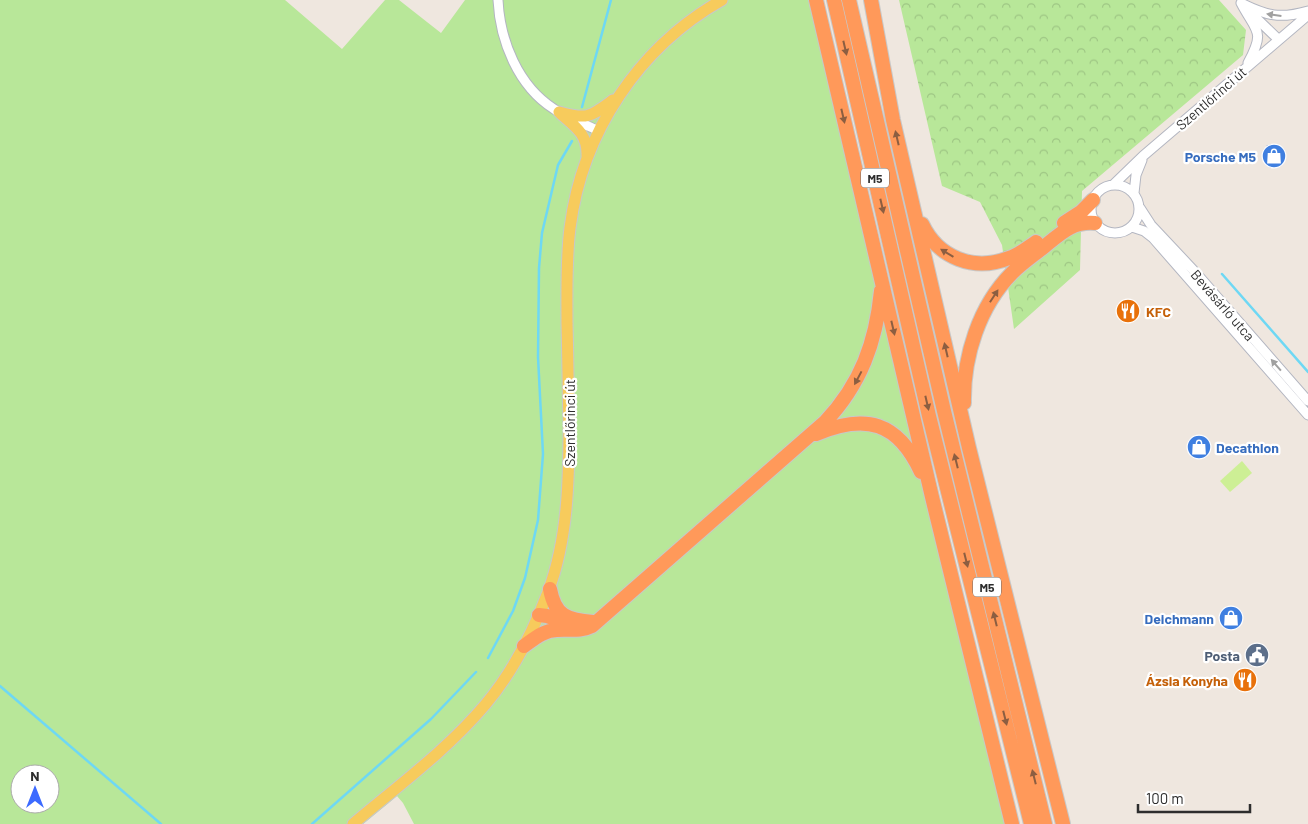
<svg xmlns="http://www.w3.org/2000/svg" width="1308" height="824" viewBox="0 0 1308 824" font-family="Barlow,sans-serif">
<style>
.grass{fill:#b8e799;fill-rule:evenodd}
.forest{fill:url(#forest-crowns)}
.pitch{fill:#cdef95}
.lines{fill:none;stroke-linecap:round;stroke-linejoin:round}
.stream{stroke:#6ed8f4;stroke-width:2.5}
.minor-casing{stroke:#b3b6c1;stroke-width:11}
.major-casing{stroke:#c8c8c8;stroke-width:13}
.highway-casing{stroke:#c8c8c8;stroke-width:16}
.minor{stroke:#fff;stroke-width:9}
.major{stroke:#f7cb5c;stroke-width:11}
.highway{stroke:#ff995a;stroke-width:14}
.oneway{fill:#a0a0a0}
.oneway2{fill:#8c5e41}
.labels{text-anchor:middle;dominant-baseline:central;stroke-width:4.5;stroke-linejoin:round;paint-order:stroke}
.shield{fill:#fff;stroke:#6c6c6c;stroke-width:1}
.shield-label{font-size:12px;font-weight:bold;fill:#2d2d2d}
.street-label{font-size:14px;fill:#2d2d2d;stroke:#fff}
.shop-label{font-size:14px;font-weight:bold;fill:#366cbe;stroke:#fff;text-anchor:end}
.food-label{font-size:14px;font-weight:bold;fill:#c56008;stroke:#fff;text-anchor:start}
.service-label{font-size:14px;font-weight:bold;fill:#4e5e75;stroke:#fff;text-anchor:end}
</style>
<defs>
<pattern id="forest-crowns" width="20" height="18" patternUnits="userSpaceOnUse" patternTransform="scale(1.25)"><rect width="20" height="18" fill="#b8e799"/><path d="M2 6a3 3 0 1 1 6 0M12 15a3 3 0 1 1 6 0" fill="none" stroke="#9ec684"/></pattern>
</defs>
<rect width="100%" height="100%" fill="#efe7df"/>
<path class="grass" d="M0 0H285L342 49 385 0H399L441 33 465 0H810L1005 824H414L403 803 397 796 363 824H0ZM20 774H50V804H20Z"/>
<path class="forest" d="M899 0H1219L1246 30 1243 55 1082 191 1080 270 1014 329 1002 245 980 202 942 186Z"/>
<path class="pitch" d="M1242 461 1252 473 1230 492 1220 481Z"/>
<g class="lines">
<path class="stream" d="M582 107 611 0
M1222 274 1308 372
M488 658 513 611 525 578 538 520 543 454 538 357 539 268 542 233 558 165 572 141
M0 686 161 824
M312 824 431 719 476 672"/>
<g class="minor-casing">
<path id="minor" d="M498 0C500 41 518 86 554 109 567 118 584 124 599 131
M1241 3C1256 32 1266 30 1248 63
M1241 3C1267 16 1280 19 1308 11
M1252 14 1279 40
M1091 209a24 24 0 1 1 48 0a24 24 0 1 1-48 0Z
M1113 185 1143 156 1308 15
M1134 193 1136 175 1142 160
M1140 208 1151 225 1197 274 1308 401
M1132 227 1144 231 1153 238 1308 415"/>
</g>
<g class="major-casing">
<path id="major" d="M559 112C588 120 590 117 613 100
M561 114C576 127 588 135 587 156
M353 824C398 786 447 750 485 705 513 672 533 632 548 592 568 539 569 480 569 425 568 391 568 358 567 324 567 292 566 259 570 228 582 132 639 47 722 0"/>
</g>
<g class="highway-casing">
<path id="highway" d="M816 0 932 497 1012 824
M834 0 929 416 1031 824
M849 0 944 411 1045 824
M871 0 893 120 908 185 969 448 1063 824
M1064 223 1081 212 1093 200
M922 224C938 258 974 272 1009 258 1019 255 1027 248 1036 242
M964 403C963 357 979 306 1012 273 1022 263 1034 255 1045 246 1061 233 1073 221 1095 223
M816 434C866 413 898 422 921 472
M550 589C555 616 567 620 593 622
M539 615 547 616 568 624
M524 646C534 639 544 630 557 630 569 629 580 632 592 626L825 422C861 384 876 342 881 291"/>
</g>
<use href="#minor" class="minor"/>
<use href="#major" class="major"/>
<use href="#highway" class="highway"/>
</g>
<defs><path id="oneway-solid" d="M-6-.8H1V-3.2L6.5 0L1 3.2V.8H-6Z" transform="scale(1.25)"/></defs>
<g class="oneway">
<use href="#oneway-solid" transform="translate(1274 15) rotate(-172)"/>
<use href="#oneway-solid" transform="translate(1276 365) rotate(-131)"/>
</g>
<g class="oneway2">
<use href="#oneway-solid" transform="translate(845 48) rotate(77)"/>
<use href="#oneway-solid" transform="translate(843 116) rotate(77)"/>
<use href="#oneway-solid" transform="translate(897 138) rotate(-103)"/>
<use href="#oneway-solid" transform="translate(882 206) rotate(77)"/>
<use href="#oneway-solid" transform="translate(947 253) rotate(-149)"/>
<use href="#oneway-solid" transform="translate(994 296) rotate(-57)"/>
<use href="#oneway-solid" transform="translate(893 328) rotate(77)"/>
<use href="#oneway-solid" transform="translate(946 350) rotate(-103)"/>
<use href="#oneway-solid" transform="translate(858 378) rotate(118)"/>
<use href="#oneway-solid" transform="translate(927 403) rotate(77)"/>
<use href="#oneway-solid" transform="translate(956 461) rotate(-104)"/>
<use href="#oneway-solid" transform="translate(966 560) rotate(76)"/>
<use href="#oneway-solid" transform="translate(995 619) rotate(-104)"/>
<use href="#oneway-solid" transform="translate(1005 718) rotate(76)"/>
<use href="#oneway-solid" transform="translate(1034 777) rotate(-104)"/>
</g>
<defs>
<g id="shop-disc" transform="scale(1.25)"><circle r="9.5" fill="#3f7fe0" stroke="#fff"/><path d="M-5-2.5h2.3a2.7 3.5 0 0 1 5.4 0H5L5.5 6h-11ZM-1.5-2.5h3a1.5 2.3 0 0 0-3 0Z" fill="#fff"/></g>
<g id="restaurant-disc" transform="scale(1.25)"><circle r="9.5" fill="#e8710a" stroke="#fff"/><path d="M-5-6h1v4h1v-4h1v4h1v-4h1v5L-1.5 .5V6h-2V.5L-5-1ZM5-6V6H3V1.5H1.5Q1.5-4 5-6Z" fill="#fff"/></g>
<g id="civic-disc" transform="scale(1.25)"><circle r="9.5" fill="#5c6f8a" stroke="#fff"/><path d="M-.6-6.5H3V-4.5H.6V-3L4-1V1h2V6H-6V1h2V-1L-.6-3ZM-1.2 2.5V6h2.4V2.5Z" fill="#fff"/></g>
</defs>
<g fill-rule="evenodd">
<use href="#shop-disc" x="1274" y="156"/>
<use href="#restaurant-disc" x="1128" y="311"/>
<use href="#shop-disc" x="1199" y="447"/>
<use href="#shop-disc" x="1231" y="618"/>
<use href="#civic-disc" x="1257" y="655"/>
<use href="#restaurant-disc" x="1245" y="680"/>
</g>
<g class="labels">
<g class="shield">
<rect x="861" y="168.5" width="28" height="19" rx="4"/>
<rect x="973" y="577.5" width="28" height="19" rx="4"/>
</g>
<g class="shield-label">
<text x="875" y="178">M5</text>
<text x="987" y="587">M5</text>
</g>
<g class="street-label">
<text transform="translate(1211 98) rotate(-41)">Szentlőrinci út</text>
<text transform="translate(1223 305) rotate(49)">Bevásárló utca</text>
<text transform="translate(569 423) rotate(-90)">Szentlőrinci út</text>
</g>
<g class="shop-label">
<text x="1256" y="156">Porsche M5</text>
<text x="1216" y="447" text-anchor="start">Decathlon</text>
<text x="1214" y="618">Deichmann</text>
</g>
<g class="food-label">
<text x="1146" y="311">KFC</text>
<text x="1228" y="680" text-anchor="end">Ázsia Konyha</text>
</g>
<g class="service-label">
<text x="1240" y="655">Posta</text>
</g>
</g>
<g transform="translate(35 789)"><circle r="24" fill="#ffffff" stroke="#ababab"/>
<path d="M0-4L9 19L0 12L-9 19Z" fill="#3c6aff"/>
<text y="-8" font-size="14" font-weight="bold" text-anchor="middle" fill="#2d2d2d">N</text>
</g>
<path d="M1138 804v8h112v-8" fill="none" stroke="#2d2d2d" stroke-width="2.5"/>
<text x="1146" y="804" font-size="15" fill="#2d2d2d" stroke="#ffffff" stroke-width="4" paint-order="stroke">100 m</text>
</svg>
